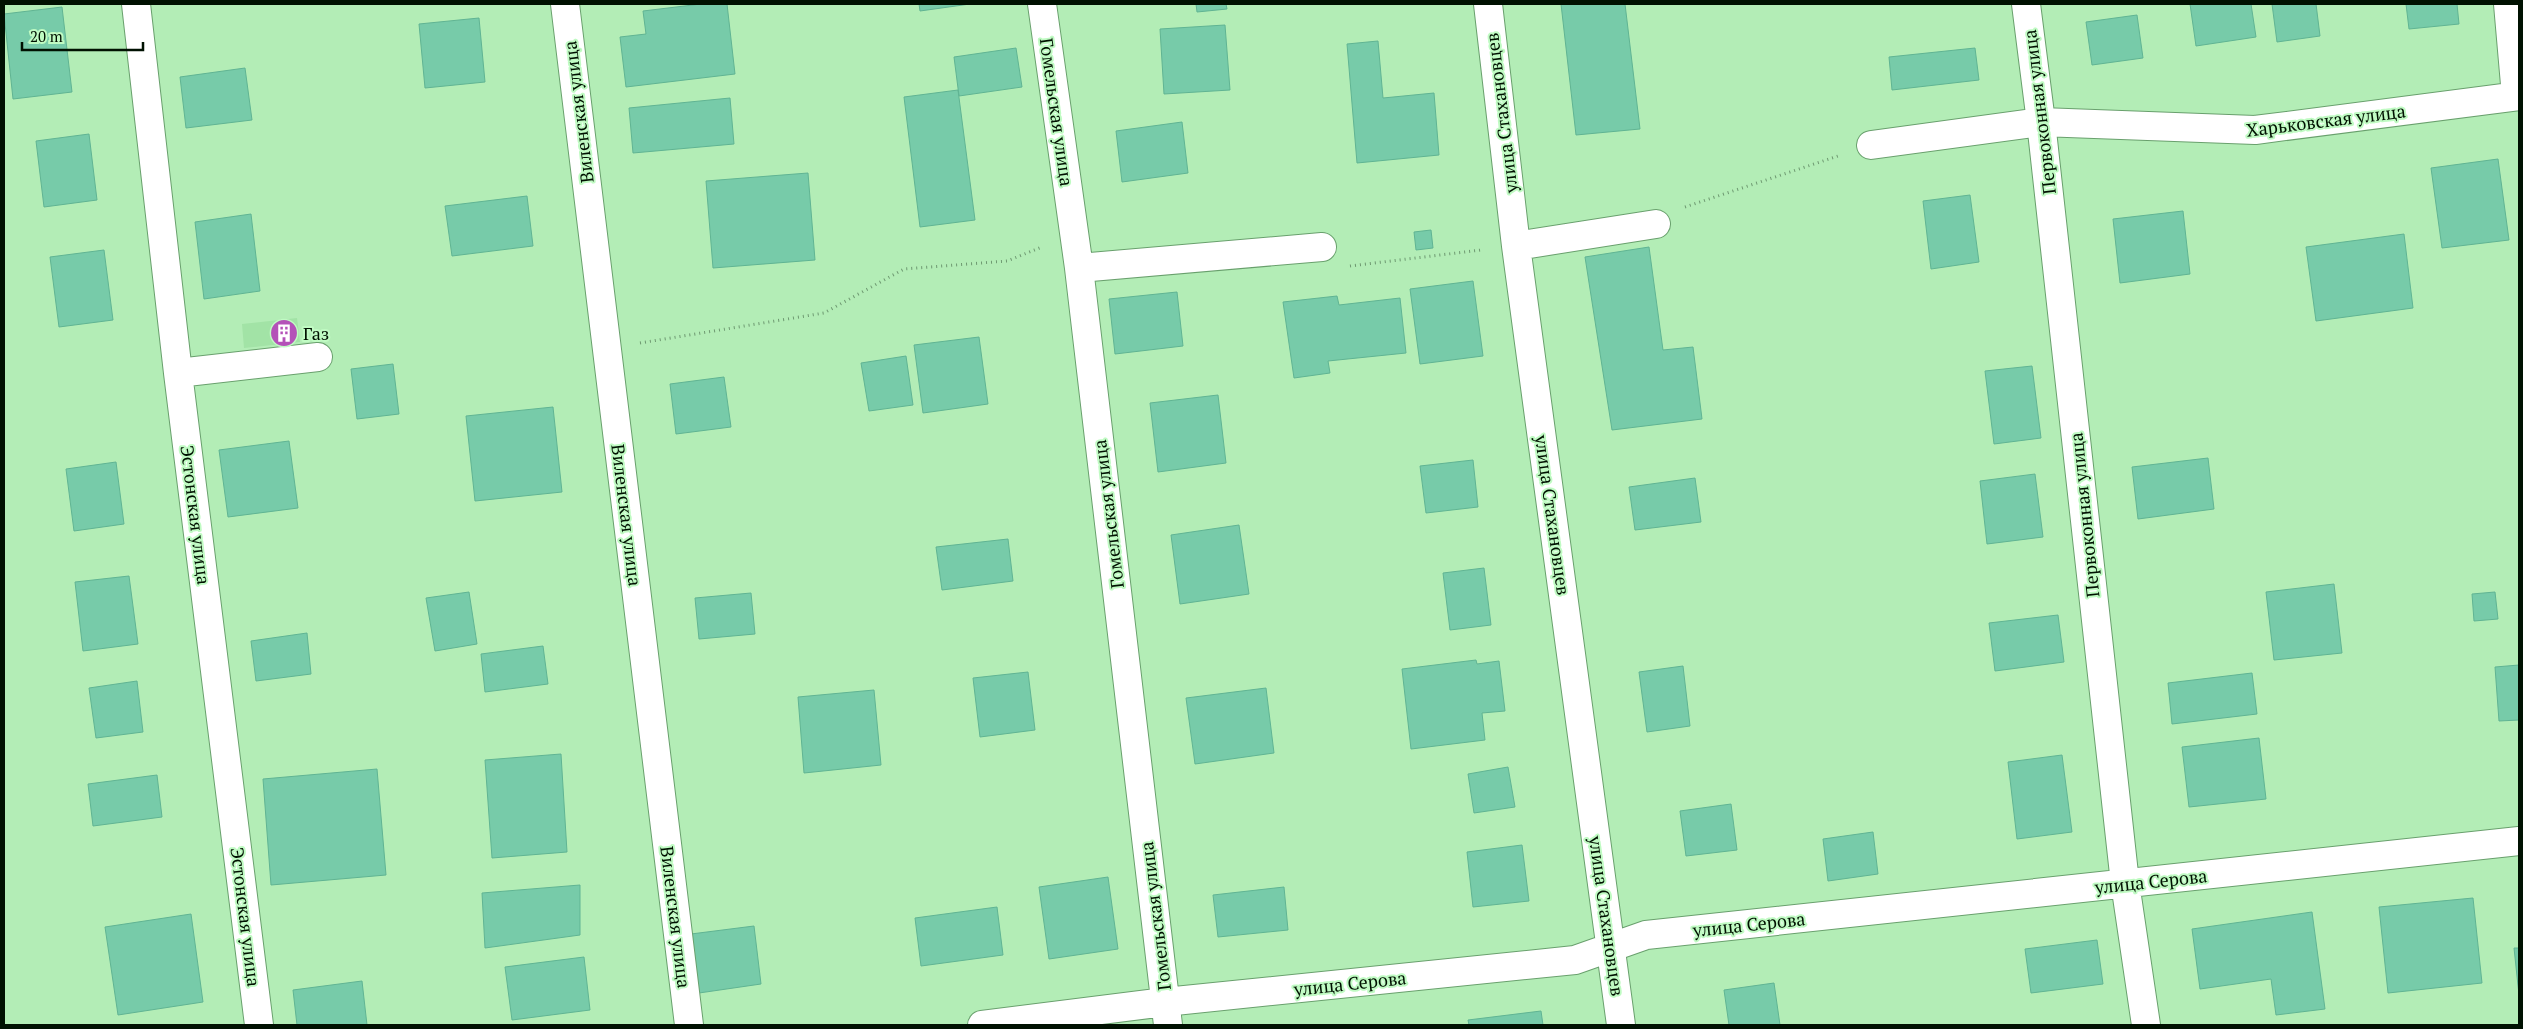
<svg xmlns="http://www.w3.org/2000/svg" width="2523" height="1029" viewBox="0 0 2523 1029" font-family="'PT Serif',serif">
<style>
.built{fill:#a2e3a6}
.building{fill:#77cba9;stroke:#60b493}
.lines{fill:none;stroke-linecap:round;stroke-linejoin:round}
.minor-casing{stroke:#69a06d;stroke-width:30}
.path{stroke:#6e9971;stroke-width:3;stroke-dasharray:1 4;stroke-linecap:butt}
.minor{stroke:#fff;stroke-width:28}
.labels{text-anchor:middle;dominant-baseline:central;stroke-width:4;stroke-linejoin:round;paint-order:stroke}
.street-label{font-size:18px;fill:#001101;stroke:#c0fbc3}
.poi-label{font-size:18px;fill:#001101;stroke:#c0fbc3;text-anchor:start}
</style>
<rect width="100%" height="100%" fill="#b3edb6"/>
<path class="built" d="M297 318 300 342 244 348 242 324Z"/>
<path class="building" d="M701 4H727L735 74 626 87 620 37 646 34 643 11Z
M919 4H970L920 11Z
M1196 4H1226L1227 9 1197 12Z
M1561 4H1625L1640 129 1576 135Z
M2190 4H2251L2256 37 2196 46Z
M2272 4H2316L2320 36 2277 42Z
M2406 4H2457L2459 24 2409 29Z
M62 7 72 92 13 99 4 14Z
M2137 15 2143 58 2092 65 2086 22Z
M479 18 485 82 425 88 419 24Z
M1225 25 1230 90 1164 94 1160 29Z
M1378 41 1383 98 1434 93 1439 155 1357 163 1347 44Z
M1016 48 1022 87 959 96 954 57Z
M1975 48 1979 80 1892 90 1889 57Z
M245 68 252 120 186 128 180 77Z
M958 90 975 220 920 227 904 97Z
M730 98 734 144 633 153 629 108Z
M1182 122 1188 173 1122 182 1116 131Z
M89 134 97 200 44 207 36 141Z
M2498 159 2509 240 2442 248 2431 168Z
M808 173 815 260 713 268 706 181Z
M1970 195 1979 262 1931 269 1923 201Z
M527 196 533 246 452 256 445 206Z
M2183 211 2190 274 2120 283 2113 219Z
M251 214 260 291 204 299 195 222Z
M1431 230 1433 248 1416 250 1414 232Z
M2404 234 2413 308 2316 321 2306 247Z
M1649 247 1663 350 1693 347 1702 419 1612 430 1585 257Z
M104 250 113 320 59 327 50 257Z
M1473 281 1483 356 1420 364 1410 289Z
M1177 292 1183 346 1115 354 1109 299Z
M1337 296 1339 305 1400 298 1406 353 1328 361 1330 373 1294 378 1283 302Z
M291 328 292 336 276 338 275 329Z
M979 337 988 404 923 413 914 345Z
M906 356 913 405 869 411 861 363Z
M393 364 399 414 357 419 351 369Z
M2032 366 2041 438 1994 444 1985 371Z
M724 377 731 427 676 434 670 384Z
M1218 395 1226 463 1158 472 1150 403Z
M553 407 562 492 475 501 466 416Z
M289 441 298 508 228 517 219 450Z
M2208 458 2214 509 2138 519 2132 467Z
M1473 460 1478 507 1426 513 1420 466Z
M116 462 124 524 74 531 66 469Z
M2035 474 2043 537 1987 544 1980 481Z
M1695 478 1701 522 1635 530 1629 487Z
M1239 525 1249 594 1180 604 1171 535Z
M1008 539 1013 581 942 590 936 547Z
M1484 568 1491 625 1450 630 1443 573Z
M129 576 138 644 83 651 75 582Z
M2334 584 2342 653 2274 660 2266 592Z
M469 592 477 644 435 651 426 598Z
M2495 592 2498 619 2474 621 2472 594Z
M751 593 755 634 699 639 695 598Z
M2058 615 2064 662 1995 671 1989 623Z
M307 633 311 674 256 681 251 641Z
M543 646 548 684 485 692 481 654Z
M1476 660 1477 664 1499 661 1505 711 1482 713 1485 740 1411 749 1402 669Z
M2519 665V720L2499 721 2495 667Z
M1683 666 1690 726 1647 732 1639 672Z
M1028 672 1035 730 980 737 973 678Z
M2252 673 2257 714 2172 724 2168 683Z
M137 681 143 732 96 738 89 688Z
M1266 688 1274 753 1195 764 1186 698Z
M874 690 881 765 804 773 798 697Z
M2259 738 2266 799 2189 807 2182 747Z
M561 754 567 852 492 858 485 760Z
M2062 755 2072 832 2017 839 2008 762Z
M1508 767 1515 807 1474 813 1468 774Z
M377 769 386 875 271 885 263 779Z
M157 775 162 817 93 826 88 784Z
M1731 804 1737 850 1686 856 1680 811Z
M1873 832 1878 874 1828 881 1823 839Z
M1522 845 1529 901 1473 907 1467 852Z
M1108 877 1118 949 1049 959 1039 887Z
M580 885V935L485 948 482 893Z
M1284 887 1288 930 1218 937 1213 895Z
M2473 898 2482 983 2388 993 2379 907Z
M997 907 1003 955 921 966 915 918Z
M2312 912 2325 1009 2276 1015 2271 979 2200 989 2192 929Z
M191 914 203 1002 118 1015 105 927Z
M754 926 761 984 699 993 691 934Z
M2097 940 2103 984 2031 993 2025 949Z
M2514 948H2519V995Z
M584 957 590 1010 512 1020 505 967Z
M362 981 367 1025H297L293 990Z
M1774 983 1780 1025H1729L1724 990Z
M1541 1011 1543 1025H1469L1468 1020Z"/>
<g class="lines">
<g class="minor-casing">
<path id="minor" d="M136 4 178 373 259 1025
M565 4 689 1025
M1042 4 1079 268 1168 1025
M1488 4 1516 246 1621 1025
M2026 4 2041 122 2125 883 2146 1025
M2508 4 2516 96
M1871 145 2041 122 2255 130 2519 96
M1516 246 1656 224
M1079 268 1322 247
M178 373 318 357
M982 1025 1165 1002 1575 960 1646 935 2519 841"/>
</g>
<path class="path" d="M1685 207 1838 156
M1350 266 1481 250
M640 343 824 313 904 269 1007 261 1042 247"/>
<use href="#minor" class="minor"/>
</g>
<defs>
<g id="building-disc" transform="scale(1.4375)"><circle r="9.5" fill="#b451b8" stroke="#c0fbc3"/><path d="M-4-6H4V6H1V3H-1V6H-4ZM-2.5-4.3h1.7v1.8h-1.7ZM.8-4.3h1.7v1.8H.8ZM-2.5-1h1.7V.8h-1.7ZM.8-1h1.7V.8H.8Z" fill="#fff"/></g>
</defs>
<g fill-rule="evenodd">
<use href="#building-disc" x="284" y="333"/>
</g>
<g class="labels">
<g class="street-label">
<text transform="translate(578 112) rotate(-97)">Виленская улица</text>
<text transform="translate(1057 112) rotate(82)">Гомельская улица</text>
<text transform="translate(2039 112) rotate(-97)">Первоконная улица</text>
<text transform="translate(1501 113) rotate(-97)">улица Стахановцев</text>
<text transform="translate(2326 120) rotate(-7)">Харьковская улица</text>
<text transform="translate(1108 514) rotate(-97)">Гомельская улица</text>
<text transform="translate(196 515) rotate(83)">Эстонская улица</text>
<text transform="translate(627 515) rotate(83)">Виленская улица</text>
<text transform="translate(1553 515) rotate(82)">улица Стахановцев</text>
<text transform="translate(2084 515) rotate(-96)">Первоконная улица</text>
<text transform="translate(2151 881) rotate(-6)">улица Серова</text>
<text transform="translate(1155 916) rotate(-97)">Гомельская улица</text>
<text transform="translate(1607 916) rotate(82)">улица Стахановцев</text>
<text transform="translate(246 917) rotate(83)">Эстонская улица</text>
<text transform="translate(676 917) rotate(83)">Виленская улица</text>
<text transform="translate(1749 924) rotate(-6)">улица Серова</text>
<text transform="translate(1350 983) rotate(-6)">улица Серова</text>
</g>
<g class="poi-label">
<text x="303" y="333">Газ</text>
</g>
</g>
<rect width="2523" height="1029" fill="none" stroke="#001101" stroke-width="10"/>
<path d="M22 42v8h121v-8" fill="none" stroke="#001101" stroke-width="2.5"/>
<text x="30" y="42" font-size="15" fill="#001101" stroke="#c0fbc3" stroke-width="4" paint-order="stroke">20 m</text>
</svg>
